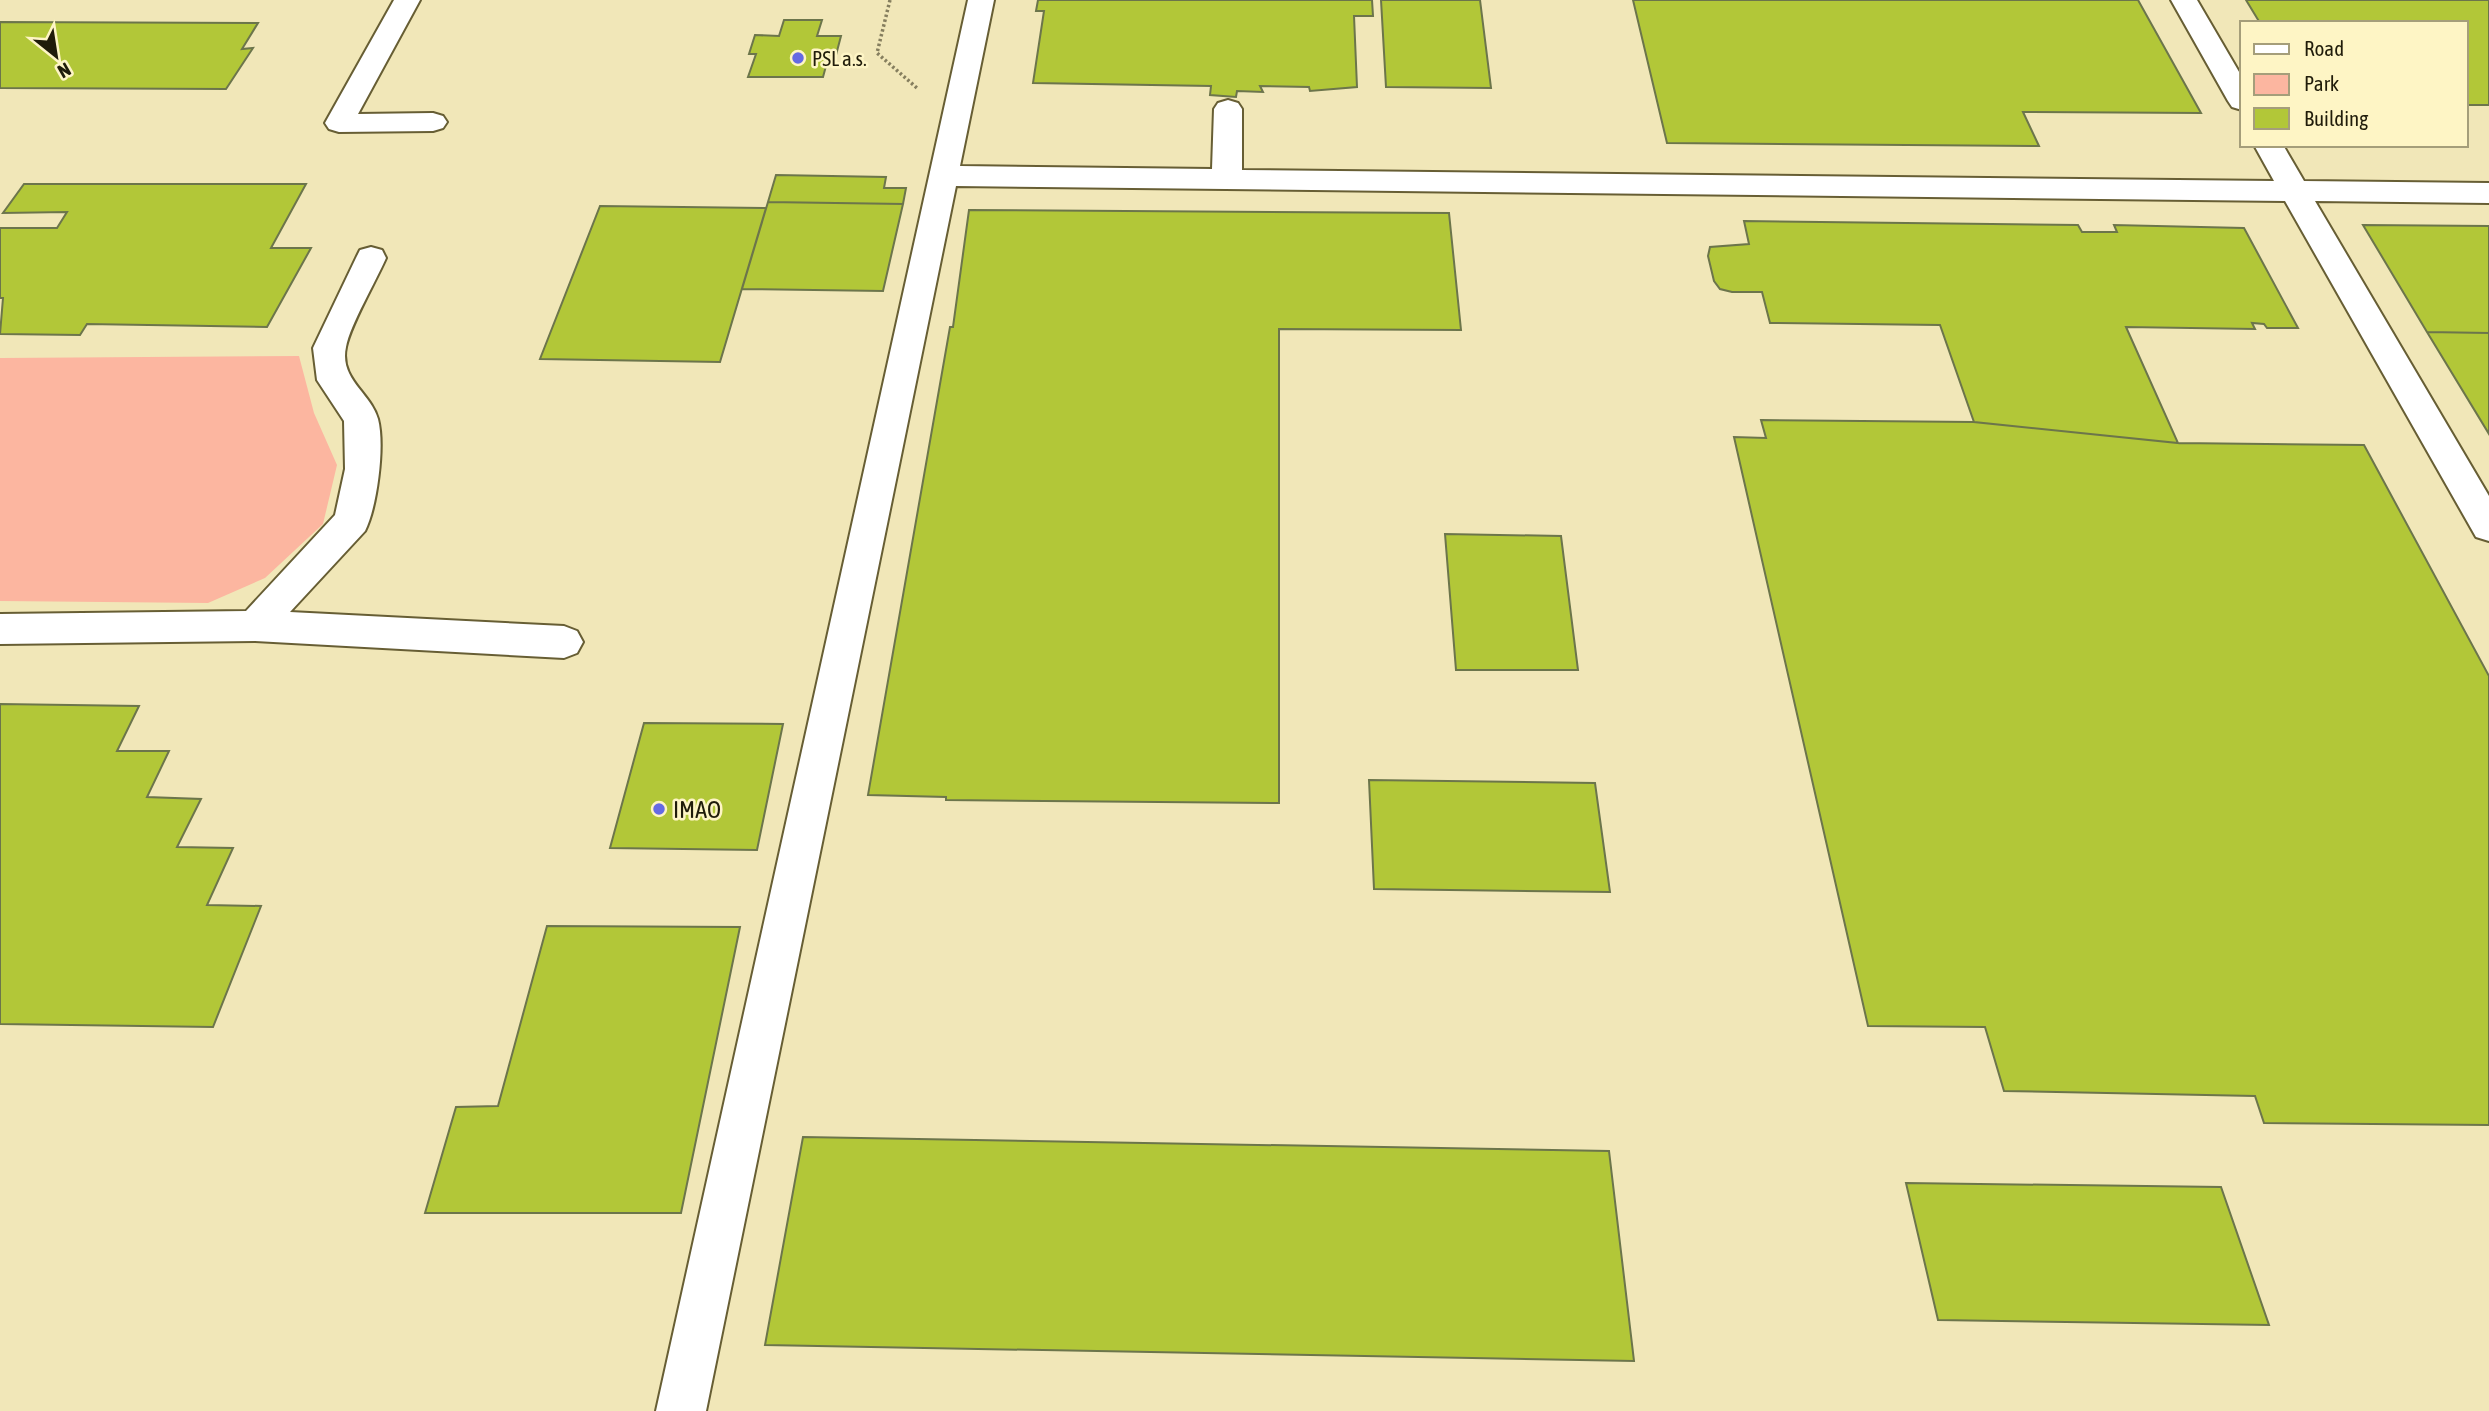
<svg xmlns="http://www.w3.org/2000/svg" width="2489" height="1411" viewBox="0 0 2489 1411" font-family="'Asap Condensed',sans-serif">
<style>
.green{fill:#fcb6a0}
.building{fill:#b2c738;stroke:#6c754b;stroke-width:2}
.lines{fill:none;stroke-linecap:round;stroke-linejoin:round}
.minor-casing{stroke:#675e34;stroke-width:4}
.path{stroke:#857e5e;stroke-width:3.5;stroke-dasharray:2.5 2.5;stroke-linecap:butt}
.minor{fill:#fff;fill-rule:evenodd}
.poi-dot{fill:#656ae3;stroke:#fef5c5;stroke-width:2.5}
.labels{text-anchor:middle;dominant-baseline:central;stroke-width:5;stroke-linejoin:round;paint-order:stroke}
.far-poi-label{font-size:21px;fill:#201c0a;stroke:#fef5c5;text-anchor:start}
.poi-label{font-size:24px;fill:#201c0a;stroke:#fef5c5;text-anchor:start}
</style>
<rect width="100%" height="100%" fill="#f1e7b8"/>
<path class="green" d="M299 356 314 413 337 465 323 524 265 578 208 603 0 601V358Z"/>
<path class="building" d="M1038 0H1372L1373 16H1354L1357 87 1310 91 1309 87 1260 86 1263 92 1237 91 1236 97 1210 95 1211 86 1033 83 1044 11H1036Z
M1381 0H1480L1491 88 1386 87Z
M1633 0H2138L2201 113 2023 112 2039 146 1667 143Z
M2246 0H2489V105H2466V23H2260Z
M784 20H822L817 36H841L836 55H829L823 77H748L756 54H749L755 35 779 36Z
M0 22 258 23 242 49 253 48 226 89 0 88Z
M776 175 886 177 884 188H906L903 204 768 202Z
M24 184H306L271 248H311L267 327 87 324 80 335 0 334 3 298H0V228H57L67 212 3 213Z
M768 202 903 204 883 291 742 289Z
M600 206 766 208 720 362 540 359Z
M969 210 1449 213 1461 330 1279 329V803L946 800V797L868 795 950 327H953Z
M1744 221 2078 225 2082 232H2117L2114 225 2244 228 2298 328H2267L2264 324 2252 323 2255 329 2126 327 2178 443 1974 422 1940 325 1770 323 1762 292H1732L1720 289 1714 281 1708 256 1710 247 1749 244Z
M2363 225 2489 226V333L2427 332Z
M2427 332 2489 333V434Z
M1761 420 1974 422 2178 443 2364 445 2489 676V1125L2264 1123 2255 1096 2004 1091 1985 1027 1868 1026 1734 437 1766 438Z
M1445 534 1561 536 1578 670H1456Z
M0 704 139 706 117 751H169L147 797 201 799 177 847 233 848 207 905 261 906 213 1027 0 1024Z
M644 723 783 724 757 850 610 848Z
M1369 780 1595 783 1610 892 1374 889Z
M547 926 740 927 681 1213H425L456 1107 498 1106Z
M803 1137 1609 1151 1634 1361 765 1345Z
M1906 1183 2221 1187 2269 1325 1938 1320Z"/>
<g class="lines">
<g class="minor-casing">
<path id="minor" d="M394 0H420L358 114 433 113 443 116 447 122 443 128 433 131 339 132 329 129 325 123Z
M968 0H994L960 166 1212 169 1214 109 1218 103 1228 100 1238 103 1242 109V170L2274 181 2254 145H2283L2304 181 2489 183V203L2315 201 2489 496V541L2476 537 2285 201 956 186 706 1411H656Z
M2171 0H2197L2242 77V110L2232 107 2228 101Z
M371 247 382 250 386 258C376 281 350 325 346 347 339 379 371 393 378 419 385 446 377 507 365 531L290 612 564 626 577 631 583 642 577 653 564 658 255 641 0 644V614L246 611 335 515 345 469 344 421 317 380 313 348 356 258 360 250Z"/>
</g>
<path class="path" d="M890 0 877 53 917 88"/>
<use href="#minor" class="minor"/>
</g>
<g class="poi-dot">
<circle cx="798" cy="58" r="7"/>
<circle cx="659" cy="809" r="7"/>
</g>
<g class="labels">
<g class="far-poi-label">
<text x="812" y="58">PSL a.s.</text>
</g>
<g class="poi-label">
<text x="673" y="809">IMAO</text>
</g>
</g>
<rect x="2240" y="21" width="228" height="126" fill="#fef5c5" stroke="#a59e7a" stroke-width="2"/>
<rect x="2254" y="44" width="35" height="10" fill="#ffffff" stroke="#a59e7a" stroke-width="2"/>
<text x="2304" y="56" font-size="21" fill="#201c0a">Road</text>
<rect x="2254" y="74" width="35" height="21" fill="#fcb6a0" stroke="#a59e7a" stroke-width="2"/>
<text x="2304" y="91" font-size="21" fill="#201c0a">Park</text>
<rect x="2254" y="108" width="35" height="21" fill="#b2c738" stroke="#a59e7a" stroke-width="2"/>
<text x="2304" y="126" font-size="21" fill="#201c0a">Building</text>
<g transform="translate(56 56) rotate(150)" stroke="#fef5c5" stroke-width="5" paint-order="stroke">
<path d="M0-5L12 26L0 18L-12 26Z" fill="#201c0a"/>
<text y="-10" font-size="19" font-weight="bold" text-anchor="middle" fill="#201c0a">N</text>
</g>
</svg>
